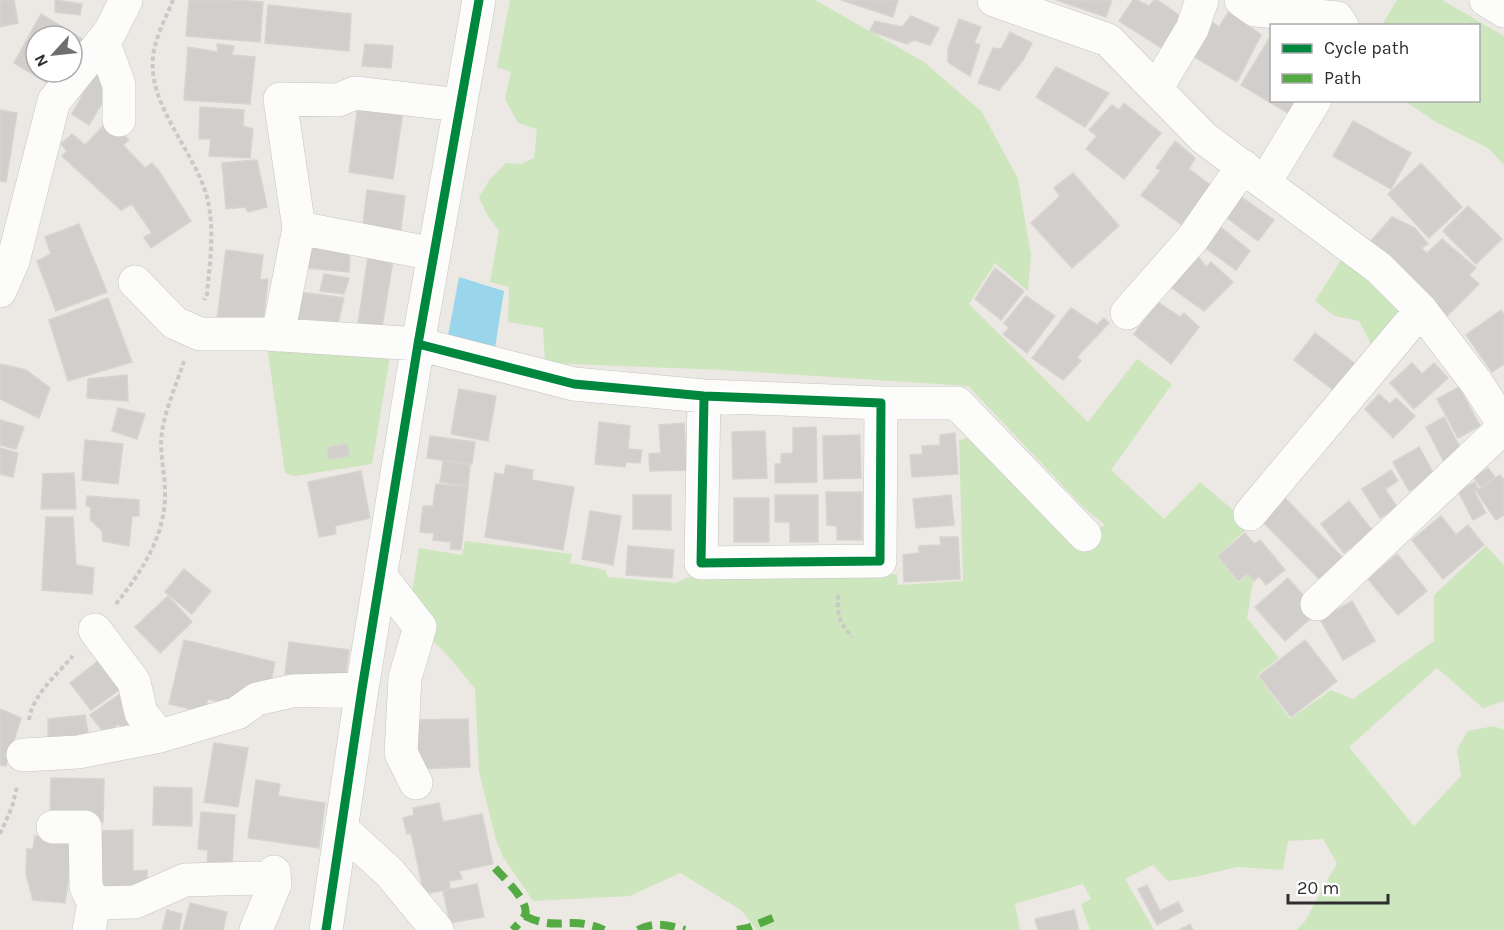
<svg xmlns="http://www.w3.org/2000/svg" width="1504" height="930" viewBox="0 0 1504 930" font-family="Karla,sans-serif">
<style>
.green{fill:#cee6be}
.water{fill:#99d6ec}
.building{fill:#d1cecb;stroke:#d7d4d0;stroke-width:1.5}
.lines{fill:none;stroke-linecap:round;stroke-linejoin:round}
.minor-casing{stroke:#c5c4c5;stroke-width:34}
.path{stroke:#c9c9c8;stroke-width:4;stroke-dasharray:4.5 3;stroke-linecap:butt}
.minor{stroke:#fcfcfb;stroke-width:33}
.quiet{stroke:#54ab44;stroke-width:8;stroke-dasharray:15 8;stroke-linecap:butt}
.cycleway-casing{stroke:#fff;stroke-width:13}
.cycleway{stroke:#00873e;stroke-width:9}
</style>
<rect width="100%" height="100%" fill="#ece8e4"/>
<path class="green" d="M510 0H815L924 62 982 112 1018 179 1031 255 1028 291 995 263 969 304 1088 422 1137 359 1172 384 1111 470 1164 519 1200 482 1251 525 1217 556 1238 583 1248 575 1253 581 1247 618 1279 658 1257 675 1290 719 1331 690 1353 699 1434 641V595L1486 546 1504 565V701L1483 708 1437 668 1349 747 1414 826 1461 776 1457 750 1467 731 1494 726 1504 730V930H1296L1305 921 1337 863 1323 839 1288 841 1283 870 1237 867 1195 877 1168 881 1153 865 1125 879 1154 930H1090L1081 904 1091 899 1083 884 1015 904 1020 930H757L741 910 680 873 630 896 533 901 503 857 496 840 479 772 475 689 450 658 432 640 411 599 419 548 462 555 465 541 572 554 570 563 606 570 607 577 676 583 689 577 897 574 898 585 963 581 959 440 976 436 1004 475 1077 541 1105 525 1083 507 968 386 722 370 545 363 543 328 508 322 509 287 490 282 499 231 488 216 479 198 489 180 506 163 521 164 534 158 537 129 518 123 505 99 511 72 497 67Z
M1397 0H1442L1504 36V165L1488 148 1436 122 1405 101 1478 100V26L1382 25Z
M1341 260 1383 293 1405 316 1375 352 1359 321 1335 316 1315 301Z
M267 345 390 357 372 464 295 476 285 473Z"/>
<path class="water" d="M459 277 504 291 494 354 447 341Z"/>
<path class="building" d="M0 0H14L18 23 0 27Z
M55 0 82 4 80 15 55 12Z
M189 0H234L263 2 260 42 186 36Z
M841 0H898L893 17Z
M1056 0H1112L1106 17Z
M1133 0H1137L1149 6 1154 0H1157L1182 17 1163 49 1119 21Z
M268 5 351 14 349 51 265 43Z
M1229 11 1261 35 1237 82 1189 54 1208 19 1219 27Z
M41 14 84 40 72 58V36H36V72H61L49 84 14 63Z
M911 16 939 28 930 45 914 40 907 44 870 31 875 21 902 27Z
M959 19 981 27 974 43 980 45 970 76 948 62V49Z
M1010 32 1032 43 1023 60 999 90 978 83 993 48 1001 49Z
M1272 34V100H1296L1288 113 1241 85Z
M217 44 234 46 232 55 255 57 250 104 184 100 188 47 218 52Z
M365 44 393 46 391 68 362 66Z
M98 66 113 85 89 125 72 114Z
M1056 67 1109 93 1085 127 1036 97Z
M1124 103 1161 133 1124 179 1086 149 1097 136 1089 130 1112 105 1119 110Z
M358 105 403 112 393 179 349 172Z
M200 107 244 110 243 126 253 129 250 158 209 156 211 139H199Z
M0 110 17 113 6 182 0 181Z
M109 120 129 140 123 145 145 168 152 163 159 171 191 221 151 248 144 237 152 233 132 204 121 210 62 156 67 151 61 144 72 134 85 145Z
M1353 121 1411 153 1391 189 1333 156Z
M1175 141 1195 158 1189 169 1217 190 1185 227 1141 195 1161 170 1156 168Z
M257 160 267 207 248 212 245 207 226 209 222 163Z
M1421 163 1462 207 1429 238 1388 194Z
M1073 173 1119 226 1072 268 1031 223 1060 196 1054 188Z
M367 190 405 196 400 237 362 232Z
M1233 191 1274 220 1258 241 1219 212Z
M1468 206 1502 239 1476 264 1443 231Z
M1392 217 1415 228 1428 244 1421 248 1427 253 1442 239 1476 268 1469 275 1479 284 1443 320 1371 241Z
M79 224 107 292 56 311 37 261 51 254 45 237Z
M1217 224 1250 251 1236 270 1200 244Z
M311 245 350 254 349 272 306 268Z
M226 250 263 255 260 280 268 279 263 324 217 319Z
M1197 255 1206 267 1211 262 1233 282 1204 311 1169 286Z
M368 256 393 260 382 328 358 324Z
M995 268 1024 291 1001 320 975 299Z
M324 274 349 278 344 294 320 291Z
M292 291 344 298 337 328 289 319Z
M1026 296 1055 316 1027 353 1003 334 1009 328 1004 323Z
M108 298 132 362 68 381 49 320Z
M1158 302 1180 317 1184 313 1199 327 1171 364 1134 334Z
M1071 308 1097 325 1104 318 1109 323 1077 357 1081 361 1063 380 1032 358Z
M1501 310 1504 315V364L1492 372 1466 335Z
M1315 333 1362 369 1341 396 1294 360Z
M1412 363 1422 374 1434 363 1448 378 1414 409 1390 383Z
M0 364 26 370 50 388 39 418 0 399Z
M127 375 128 401 87 398 88 379Z
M1459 387 1480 426 1458 438 1437 399Z
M459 389 496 396 488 441 451 434Z
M1379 394 1390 404 1396 398 1415 416 1393 438 1365 409Z
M118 408 145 414 137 439 112 431Z
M1444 417 1463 453 1444 462 1426 427Z
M0 420 24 427 16 449 0 445Z
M599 422 630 426 628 449 642 450 640 463 626 462 625 467 595 464Z
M684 423 687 470 650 471 649 454 661 453 659 425Z
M816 427 817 482 775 483V464H781V454L793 453V428Z
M765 431 767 478 733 479 732 432Z
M955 433 958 474 912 477 910 455 923 454 922 446 940 445V435Z
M860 435 861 478 824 479 823 436Z
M430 436 475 442 472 464 427 458Z
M85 440 123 444 118 484 82 480Z
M347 444 349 456 329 459 327 448Z
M1419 447 1435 476 1409 491 1393 462Z
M0 448 18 453 13 477 0 474Z
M443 461 470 465 468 486 440 482Z
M506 465 533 470 532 480 574 487 563 550 485 537 495 473 504 475Z
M1488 468 1495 477 1480 487 1474 477Z
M1391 470 1398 481 1385 489 1397 507 1380 518 1362 489Z
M361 471 370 518 335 526 336 534 319 537 308 482Z
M74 473 76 509H41L43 474Z
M1500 475 1504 480V515L1496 520 1476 491Z
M1475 482 1478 489 1474 491 1486 513 1473 520 1458 491Z
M436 484 468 487 461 550 450 549 451 542 433 540 434 533 420 532 423 506H433Z
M826 492H862V540H837V526L827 525Z
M633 495H671V530L633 529Z
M775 495H818V542H790V522H775Z
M951 495 954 525 916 528 913 499Z
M87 496 139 500V516H132L129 546 103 541 102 531 90 519 91 508 86 505Z
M1283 496 1345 560 1322 582 1260 519Z
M734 498H769V542H734Z
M1349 501 1373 531 1344 553 1321 524Z
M590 511 621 516 613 565 582 559Z
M1441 516 1456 535 1468 525 1484 545 1443 579 1412 540Z
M46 517H73L76 565 94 568 92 594 42 590Z
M1245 533 1254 544 1260 540 1285 570 1266 585 1259 576 1254 581 1248 574 1238 581 1218 556Z
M940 537H958L960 579 904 582 903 555 919 553V546L941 545Z
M628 546 674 550 672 578 626 575Z
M1397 554 1427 591 1398 615 1368 579Z
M184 569 211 591 192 614 165 592Z
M1288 578 1318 612 1285 641 1255 607Z
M168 596 192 622 160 653 135 627Z
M1352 601 1375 641 1343 660 1320 619Z
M184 640 275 662 269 691 247 686 241 707 208 699 204 712 169 704Z
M1305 640 1337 681 1291 717 1259 676Z
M289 642 349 650 345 682 285 674Z
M103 657 122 688 91 710 70 683Z
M120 694 138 724 128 734 118 724 105 734 90 715Z
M0 709 21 718 6 766 0 765Z
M85 715 89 738 48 740V719Z
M468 719 470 767 416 769 415 720Z
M214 743 248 748 238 807 204 802Z
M51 778 104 779 103 822 50 821Z
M256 780 280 784 278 796 325 803 319 848 248 838Z
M154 787 192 788V826L153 825Z
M439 803 443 822 482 814 493 864 459 871 462 879 449 881 450 889 424 894 411 833 407 834 403 818 414 815 413 808Z
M201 812 235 815 232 864 207 867 208 850 198 849Z
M133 830V871L147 870V889H99V831Z
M35 836 74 843 65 903 33 900 26 874 27 849H33Z
M477 884 484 917 450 923 443 891Z
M1147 885 1160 911 1178 902 1183 911 1157 925 1138 889Z
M190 903 227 912 223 930H183Z
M167 910 182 914 179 930H162Z
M1074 910 1079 930H1038L1035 919Z
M1190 924 1193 930H1179Z"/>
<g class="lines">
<g class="minor-casing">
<path id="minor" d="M994 0 1108 40 1204 138 1379 268 1421 310 1476 382 1504 425
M1241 0 1255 10 1337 18 1342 26
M1486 0 1504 11
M103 41 119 85V120
M1156 89 1192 29 1202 0
M1265 182 1315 100
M434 254 299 228 280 99 338 100 355 93 460 105
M135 282 175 323 200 334H267L418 344 574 384 704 396 881 403 880 561 701 563 704 396
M0 291 13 261 54 101 110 32 126 0
M1127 313 1193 238 1243 166
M278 335 299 228
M881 403H957L1085 535
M1250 514 1421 310
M381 577 420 627 405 678 401 753 416 783
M1317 604 1504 427
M95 630 134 682 141 713 160 736
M23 755 78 752 160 736 237 713 257 699 292 691 362 689
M53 827H85L86 887 94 903 89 930
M342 829 390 873 437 930
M94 903 135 902 185 880 257 878
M256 930 275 884 274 872
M326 930 362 689 418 344 479 0"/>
</g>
<path class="path" d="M173 0C166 18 155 37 153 57 148 106 194 150 207 197 215 229 210 262 207 294L204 300
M838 595C837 615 839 622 852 637
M116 604C142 571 166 535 165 492 165 472 159 453 162 432 165 410 177 383 184 361
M29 720C32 696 57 674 73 656
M0 834 12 807 17 787"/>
<use href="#minor" class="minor"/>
<path class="quiet" d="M495 868C503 877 530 902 525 915 523 920 516 926 513 930
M525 916C553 930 565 919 590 925 595 926 600 928 604 930
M638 930C654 921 669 925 685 930
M737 930 748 928 780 915"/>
<g class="cycleway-casing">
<path id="cycleway" d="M418 344 574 384 704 396 881 403 880 561 701 563 704 396
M326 930 362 689 418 344 479 0"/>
</g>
<use href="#cycleway" class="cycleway"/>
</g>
<rect x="1270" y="24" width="210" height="78" fill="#ffffff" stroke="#ababab" stroke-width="1.5"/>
<rect x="1282" y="44" width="30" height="9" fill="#00873e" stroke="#ababab" stroke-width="1.5"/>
<text x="1324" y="54" font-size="18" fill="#2e2e2e">Cycle path</text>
<rect x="1282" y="74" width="30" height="9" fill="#54ab44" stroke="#ababab" stroke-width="1.5"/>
<text x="1324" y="84" font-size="18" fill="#2e2e2e">Path</text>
<g transform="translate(54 54) rotate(243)"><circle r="28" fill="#ffffff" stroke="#ababab" stroke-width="1.5"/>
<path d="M0-4.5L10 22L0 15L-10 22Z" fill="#706f6e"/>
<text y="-9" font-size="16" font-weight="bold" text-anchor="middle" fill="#2e2e2e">N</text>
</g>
<path d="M1288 894v9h100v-9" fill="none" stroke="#2e2e2e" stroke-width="3"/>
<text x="1297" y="894" font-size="18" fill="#2e2e2e" stroke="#ffffff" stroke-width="4.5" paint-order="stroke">20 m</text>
</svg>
